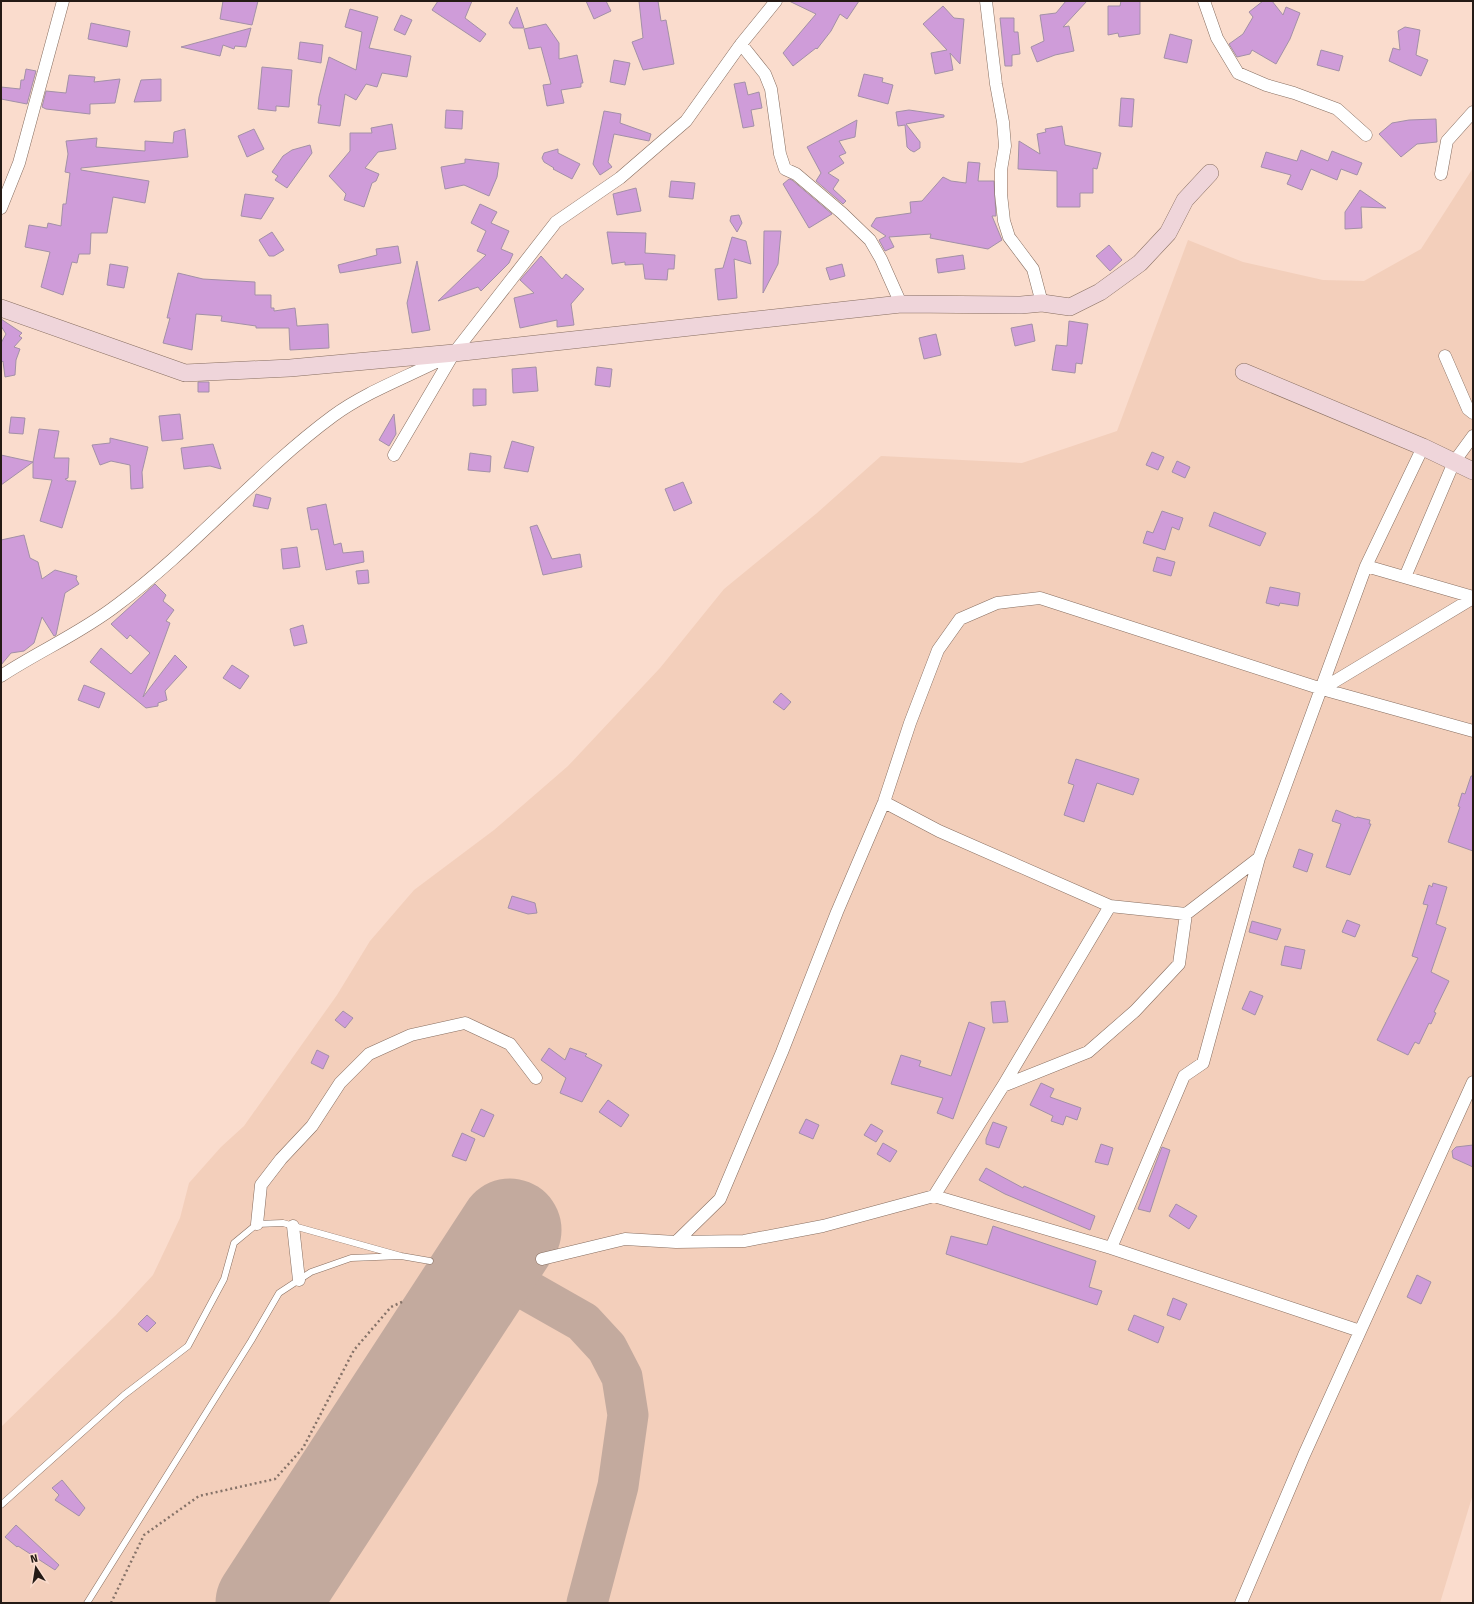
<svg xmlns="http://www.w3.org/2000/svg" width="1474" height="1604" viewBox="0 0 1474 1604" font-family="'Fira Sans',sans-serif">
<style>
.built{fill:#f3cfbb}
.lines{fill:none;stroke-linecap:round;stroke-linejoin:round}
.taxiway{stroke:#c3aa9e;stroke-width:41}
.runway{stroke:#c3aa9e;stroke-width:103}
.building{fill:#cf9cd9;stroke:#a390a7}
.lane-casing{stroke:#876e60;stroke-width:7}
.street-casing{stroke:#876e60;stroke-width:13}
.secondary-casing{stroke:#876e60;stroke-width:18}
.path{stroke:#857268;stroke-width:2.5;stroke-dasharray:2 3;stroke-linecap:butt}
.lane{stroke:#fff;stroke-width:6}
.street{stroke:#fff;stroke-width:12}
.secondary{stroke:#efd5da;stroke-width:17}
</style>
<rect width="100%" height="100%" fill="#fadccd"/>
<path class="built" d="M1473 168V1494L1440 1603H1V1427L116 1315 153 1275 180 1218 189 1183 221 1147 244 1126 337 995 370 941 414 890 494 830 568 766 660 668 724 589 817 513 881 456 1022 463 1117 431 1188 240 1243 262 1323 280 1364 281 1421 249Z"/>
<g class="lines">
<path class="taxiway" d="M486 1267 583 1322 607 1348 622 1377 628 1415 618 1486 587 1603"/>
<path class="runway" d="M267 1603 510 1230"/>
</g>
<path class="building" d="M223 1H258L252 25 220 19Z
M438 1H472L465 18 486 34 480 42 432 10Z
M586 1H606L611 11 594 19Z
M639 1H658L661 21 666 20 674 64 643 70 632 42 643 38Z
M789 1H859L847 19 840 14 831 31 817 49 816 48 793 66 783 53 816 14Z
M1066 1H1087L1063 27 1069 26 1074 51 1055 55 1037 62 1031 47 1044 41 1040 15 1056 13Z
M1121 1H1140V34L1119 37 1118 33 1108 35V6H1120Z
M1263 1H1272L1283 15 1286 7 1300 13 1290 39 1276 64 1252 50 1250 54 1237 57 1229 44 1243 34 1253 17 1249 12Z
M943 6 954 18 964 19 960 64 950 53 953 70 935 74 931 53 947 50 923 24Z
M517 7 524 28H513L509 23Z
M350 9 378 17 369 48 411 56 407 77 382 73 377 87 366 84 356 100 345 94 340 126 318 123 321 105H318L319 97 329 57 356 70 362 32 345 27Z
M401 15 412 20 405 35 394 30Z
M1000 18H1014V32H1018L1020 54 1012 55V66H1005Z
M91 23 130 31 127 47 88 39Z
M546 24 559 43V59L577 55 583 83H581V87L561 90 564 103 547 106 543 85 551 84 541 47 529 49 524 29Z
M1405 27 1420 30 1416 55 1428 60 1421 76 1389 61 1393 48 1400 50 1398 31Z
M251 28 246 47 235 46 234 49 223 45 220 56 181 47Z
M1170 34 1192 40 1187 63 1164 58Z
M300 42 323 45 321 63 298 59Z
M1321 50 1343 56 1339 71 1317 65Z
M614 60 630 63 625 85 610 82Z
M262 67 292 70 289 107 276 106V111L258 109Z
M26 69 36 71 27 104 1 99V87L20 89 21 80H24Z
M864 74 883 78 882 82 893 85 888 104 858 96Z
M69 75 95 77 94 82 120 79 115 103 90 104V114L46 109 42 107 46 91 66 93Z
M161 79V101L134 102 141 80Z
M745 82 748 95 759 92 762 108 751 110 754 126 743 128 734 84Z
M1121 98 1134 99 1132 127 1119 126Z
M446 110 463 111 462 129 445 128Z
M909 110 944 115V117L906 124 920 142V148L914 152 910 150 907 147 905 125 898 126 896 112Z
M604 111 621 114 620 123 651 134 649 141 614 134 608 162 612 167 600 175 593 164Z
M1436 119 1437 142 1417 144 1401 157 1379 134 1392 123 1409 120Z
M857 120 855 137 839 141 846 153 839 156 844 163 828 173 839 180 833 189 846 201 843 204 816 181 821 173 807 147Z
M392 124 396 149 378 152 365 168 379 174 376 181 372 183 364 207 344 200 346 194 329 176 350 151V133H372L371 128Z
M1062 126 1065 145 1101 153 1097 169 1093 168V193H1080V207H1057V171L1018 169 1019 141 1040 154 1037 134 1046 132 1045 129Z
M185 129 188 157 81 168V170L149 181 145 203 113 197 107 233H91L90 254H79L77 263 72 262 63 295 41 287 50 252 25 247 29 225 47 228 48 223 61 226 63 204H66L70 173 65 172 68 154 66 141 97 138 96 147 145 151V141L173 143 174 132Z
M254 129 264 149 247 157 238 136Z
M310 145 312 153 287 188 275 180 278 176 272 172 283 156 292 150Z
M558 149V153L580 164 572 179 553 169 554 168 544 162 542 158 544 153Z
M1301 150 1328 161 1332 151 1362 163 1357 175 1341 169 1337 180 1311 169 1302 190 1287 184 1291 175 1261 167 1266 152 1297 161Z
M465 159 499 163 497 177 489 196 464 185 445 189 441 167 465 163Z
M968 162 980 163 978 181H994L996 216H992L1002 240 988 249 930 238 931 234 889 237 894 247 885 251 879 240 886 236 871 226 876 218 911 213 910 202 922 201 943 177 951 181 966 183Z
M789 179 792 180 832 214 809 228 783 184Z
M671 181 695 183 693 199 669 197Z
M636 188 641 211 617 215 613 194Z
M1360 190 1386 208 1361 207 1362 228 1345 229V212Z
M245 194 274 198 261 219 241 216Z
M480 204 497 212 491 223 509 231 501 249 513 254 509 263 481 291 478 287 438 301 486 255 477 251 486 231 471 223Z
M739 215 742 223 737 232 730 221 731 216Z
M764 231H781L778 264 763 293Z
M272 232 284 250 274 256H269L259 240Z
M607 232 646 233 645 253 675 255 674 269H668L667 280 645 279 643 264 625 265V262L612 264Z
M732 237 746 241 751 264 734 259 737 298 718 300 715 269 723 268Z
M1109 245 1122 260 1110 271 1096 256Z
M398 246 401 263 340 273 338 265 377 255 376 249Z
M963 255 965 269 938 273 936 259Z
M541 256 562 279 566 274 584 289 571 304 574 325 557 327V320L520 328 514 298 534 293 520 280Z
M417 261 430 330 412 333 407 303Z
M110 264 128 267 124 288 107 285Z
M842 264 845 276 830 280 826 268Z
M178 273 203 279 255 282V295H271V308H274V311L295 308 297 326 328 324 329 348 290 350 289 328H256V326L221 321 222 316 196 314 192 350 163 343 170 318H167Z
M1 319 22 333 19 336 22 338 14 347 20 349 16 360 15 375 5 377 3 361 1 363V343L6 334 1 326Z
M1069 321 1088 324 1082 364 1076 363 1075 373 1052 370 1056 345 1067 346Z
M1032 324 1035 341 1015 346 1011 328Z
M936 334 941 355 924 359 919 338Z
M536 367 538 391 513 393 512 369Z
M597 367 612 369 610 387 595 385Z
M198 382H209V392H198Z
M473 389H486V405L473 406Z
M180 414 183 439 162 441 159 416Z
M394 414 396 434 389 446 379 440Z
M11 417 25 418 23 434 9 433Z
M39 429 59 431 54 458H69L68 478 65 479 68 481H76L62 528 40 521 52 480 33 478V462Z
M110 438 148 447 142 472 143 488 131 489 130 465 111 461 100 465 92 445 110 443Z
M512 441 534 447 528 472 504 468Z
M213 444 221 469 210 466 184 469 181 448Z
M1152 452 1164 457 1158 470 1146 465Z
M470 453 491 456 490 472 468 470Z
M1 455 33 462 1 485Z
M1177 461 1190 467 1185 478 1172 472Z
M683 482 692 503 674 511 665 489Z
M256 494 271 498 268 509 253 506Z
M326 504 334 545 341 543 343 553 363 551 364 562 326 570 318 529 311 530 307 508Z
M1162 511 1183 518 1179 530 1172 527 1165 550 1143 543 1147 531 1153 533Z
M1214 512 1266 533 1260 546 1209 526Z
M537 525 552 559 580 554 582 567 543 575 530 527Z
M24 535 30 558 38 562 42 579 55 570 77 576 76 579 79 584 65 593 56 635 54 636 42 617 34 643 24 651 11 653 1 665V540Z
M297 547 300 567 283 569 281 549Z
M1157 557 1175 562 1171 576 1153 571Z
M368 570 369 583 358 584 356 571Z
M155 584 166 595 163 601 174 610 166 621 170 623 143 697 175 655 187 667 165 691 167 700 158 703V706L146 708 90 662 101 648 131 674 150 653 130 635 127 639 111 624Z
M1270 587 1300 593 1298 606 1280 603 1279 606 1266 603Z
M303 625 307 643 294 646 290 629Z
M232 665 249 676 240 689 223 678Z
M84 685 105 693 99 708 78 700Z
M781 693 791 702 784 710 773 702Z
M1076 759 1139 779 1133 795 1097 783 1084 822 1064 815 1074 785 1068 783Z
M1471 776H1473V851L1448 842 1460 807 1458 806 1462 793 1465 794Z
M1336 810 1356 818 1357 817 1370 820 1369 824H1371L1350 875 1326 867 1341 824 1332 821Z
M1299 849 1313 854 1307 872 1293 867Z
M1433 883 1447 887 1436 924 1446 928 1431 972 1449 981 1434 1012 1436 1013 1431 1024 1429 1023 1419 1044 1415 1042 1408 1055 1377 1040 1418 958 1412 956 1428 905 1423 904 1429 885 1432 887Z
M512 896 535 903 537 913 528 914 508 908Z
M1347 920 1360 925 1355 937 1342 932Z
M1252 921 1281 929 1277 940 1249 932Z
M1285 946 1305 950 1301 969 1281 965Z
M1250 991 1263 996 1255 1015 1242 1009Z
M1005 1001 1008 1022 993 1023 991 1002Z
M343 1011 353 1018 345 1028 335 1020Z
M969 1022 985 1028 953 1119 937 1113 943 1098 891 1084 901 1055 921 1061 919 1066 951 1076Z
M549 1048 565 1060 570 1048 587 1054 585 1056 602 1065 582 1102 560 1093 566 1078 541 1060Z
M317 1050 329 1056 323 1069 311 1063Z
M1041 1083 1054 1089 1050 1097 1081 1108 1077 1120 1066 1116 1063 1125 1051 1121 1053 1116 1030 1105Z
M608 1100 629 1115 621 1127 599 1112Z
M481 1109 494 1115 484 1137 471 1131Z
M806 1119 819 1125 813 1139 799 1133Z
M993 1122 1007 1127 999 1148 986 1144V1139Z
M871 1124 883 1131 876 1142 864 1135Z
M462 1133 475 1139 466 1161 452 1156Z
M883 1143 897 1151 890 1162 877 1154Z
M1101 1144 1113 1148 1108 1165 1095 1162Z
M1473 1145V1167L1453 1158 1452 1151 1456 1147Z
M1162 1147 1170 1150 1150 1212 1138 1209Z
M986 1168 1023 1188 1024 1186 1095 1216 1090 1230 1005 1194 979 1180Z
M1176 1204 1197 1216 1189 1229 1169 1216Z
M993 1226 1096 1261 1089 1287 1102 1291 1097 1305 946 1254 951 1236 987 1245Z
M1417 1275 1431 1282 1421 1304 1407 1297Z
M1173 1298 1187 1304 1180 1320 1167 1315Z
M147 1315 156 1323 147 1332 138 1324Z
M1134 1315 1164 1327 1158 1343 1128 1330Z
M62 1480 85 1508 79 1516 55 1500 59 1495 52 1488Z
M16 1525 59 1565 55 1570 18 1546 17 1547 5 1537Z"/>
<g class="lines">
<g class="lane-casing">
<path id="lane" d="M1 1505 124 1395 188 1346 224 1279 234 1243 257 1224 283 1223 401 1256
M87 1603 251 1341 279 1293 311 1272 351 1258 401 1256 430 1261"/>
</g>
<g class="street-casing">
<path id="street" d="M986 1 996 84 1003 122 1005 146 1001 170V194L1004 221 1009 237 1033 269 1042 303
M1204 1 1217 38 1238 73 1266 85 1294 93 1337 109 1366 135
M741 44 765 74 771 89 780 154 785 169 796 174 842 213 870 240 881 259 901 304
M1441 174 1447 141 1473 112
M1 208 19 163 63 1
M1445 356 1468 409 1473 413
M394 455 454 353 556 222 620 178 686 121 741 44 776 1
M1366 566 1473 597
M1405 577 1454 462 1473 436
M1 676C39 651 81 633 117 605 194 548 256 473 333 416 367 391 410 376 448 356
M1322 689 1473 598
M884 802 939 831 1110 906 1186 914 1259 858
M1003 1086 1088 1052 1135 1011 1179 964 1186 914
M934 1196 1003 1086 1110 906
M257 1224 261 1185 281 1159 312 1126 340 1083 369 1054 411 1035 465 1023 510 1044 536 1078
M293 1226 299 1280
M676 1242 720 1199 782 1052 837 912 884 802 910 723 938 650 960 619 997 603 1040 598 1322 689 1473 731
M1111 1248 1360 1331
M542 1259 625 1239 676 1242 744 1241 823 1226 934 1196 1111 1248 1184 1076 1203 1063 1259 858 1366 566 1423 447
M1241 1603 1304 1455 1473 1082"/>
</g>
<g class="secondary-casing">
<path id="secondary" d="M1 308 185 373 290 368 454 353 901 304 1021 305 1042 303 1070 307 1100 292 1140 263 1168 233 1185 200 1210 173
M1244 372 1423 447 1473 471"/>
</g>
<path class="path" d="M111 1603 144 1535 199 1496 275 1479 303 1448 354 1350 391 1307 404 1301"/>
<use href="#lane" class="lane"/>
<use href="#street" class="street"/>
<use href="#secondary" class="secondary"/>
</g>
<rect width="1474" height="1604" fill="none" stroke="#241a15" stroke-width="4"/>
<g transform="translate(36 1568) rotate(348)" stroke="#fadccd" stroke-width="3" paint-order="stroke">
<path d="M0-3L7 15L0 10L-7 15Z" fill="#241a15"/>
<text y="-6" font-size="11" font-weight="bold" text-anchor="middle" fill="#241a15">N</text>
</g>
</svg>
